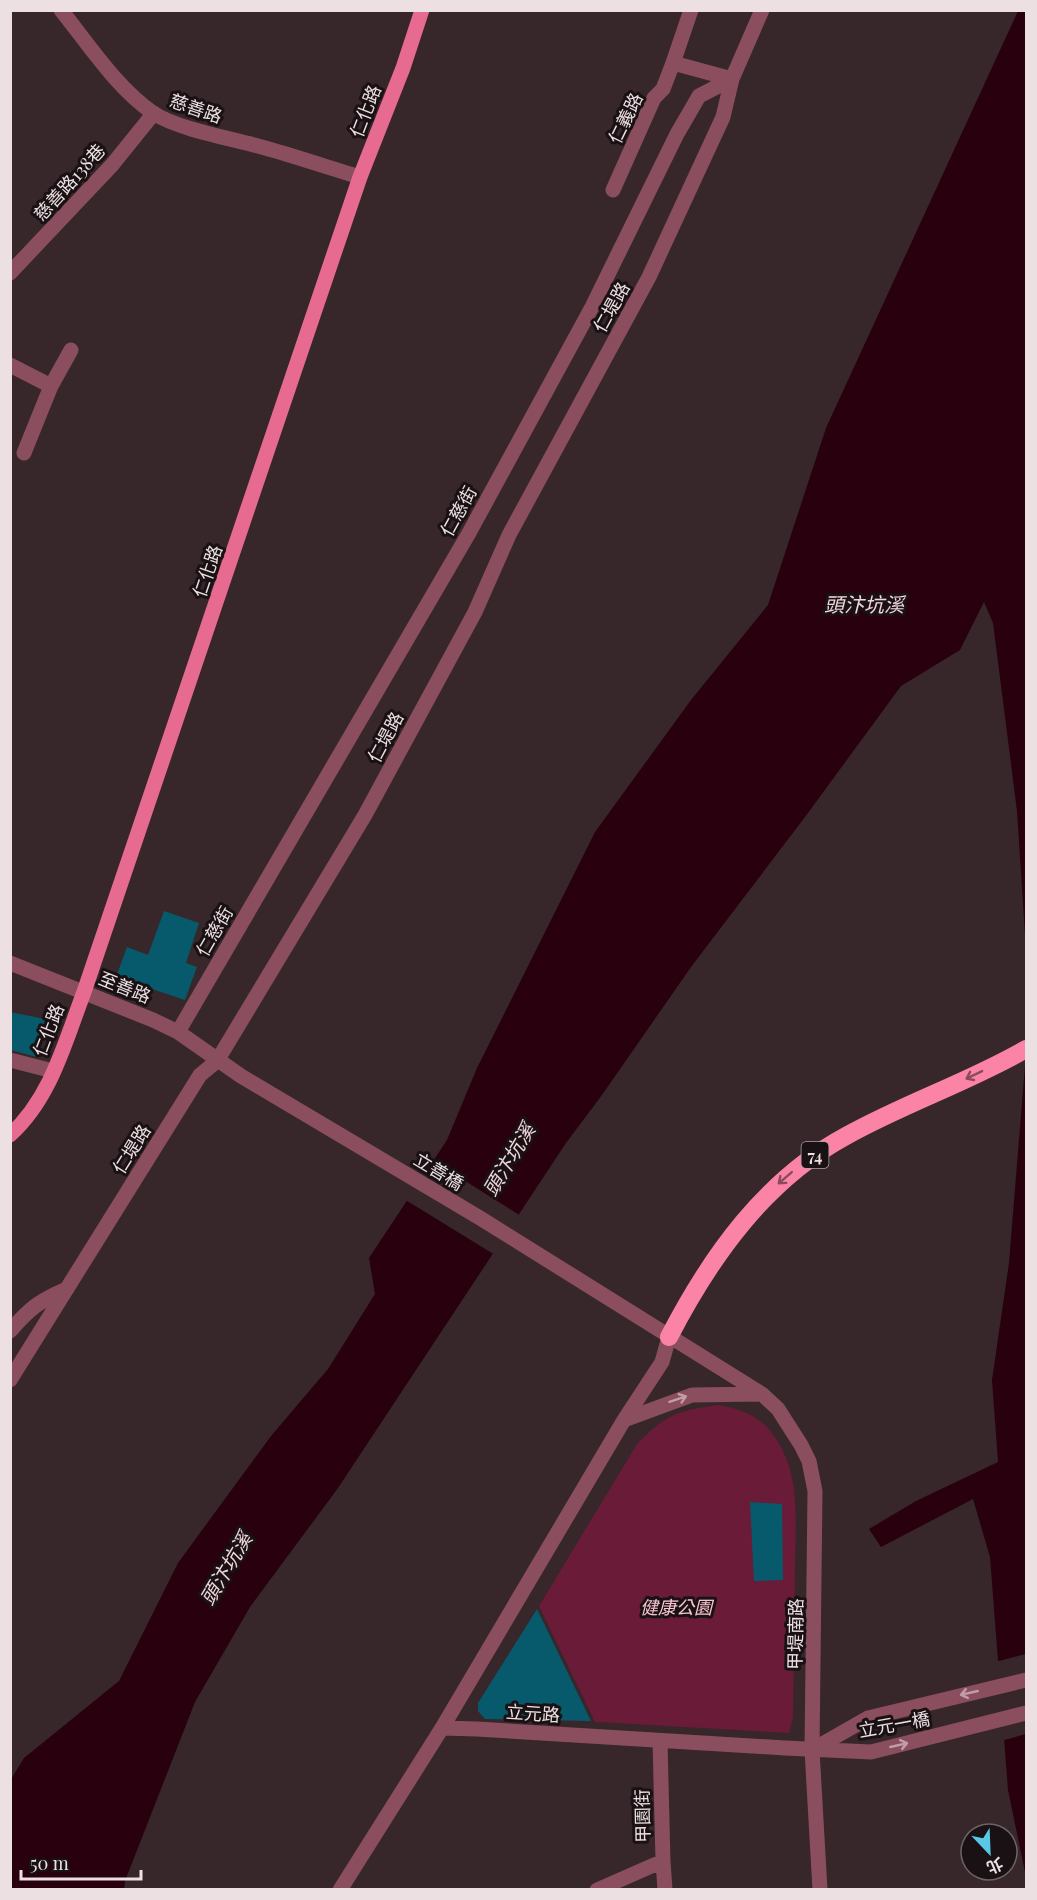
<svg xmlns="http://www.w3.org/2000/svg" width="1037" height="1900" viewBox="0 0 1037 1900" font-family="'Playfair Display','Noto Sans TC',serif">
<style>
.green{fill:#691b37}
.water{fill:#28000e}
.pier{fill:#37262a}
.building{fill:#075a6b}
.lines{fill:none;stroke-linecap:round;stroke-linejoin:round}
.minor{stroke:#8a4e5e;stroke-width:15}
.major{stroke:#e76b90;stroke-width:15}
.highway{stroke:#fb84a6;stroke-width:18}
.oneway{stroke:#8a4a5c}
.oneway2{stroke:#c09ea7}
.labels{text-anchor:middle;dominant-baseline:central;stroke-width:6;stroke-linejoin:round;paint-order:stroke}
.shield{fill:#191113;stroke:#ada2a5;stroke-width:1.5}
.shield-label{font-size:16px;font-weight:bold;fill:#ece0e3}
.street-label{font-size:18px;fill:#ece0e3;stroke:#191113}
.park-label{font-size:18px;font-style:italic;fill:#fac5d1;stroke:#191113}
.water-label{font-size:20px;font-style:italic;fill:#f1d6dc;stroke:#191113}
</style>
<rect width="100%" height="100%" fill="#37262a"/>
<path class="green" d="M718 1405C749 1410 767 1420 782 1449 801 1486 795 1531 795 1571 794 1620 794 1668 793 1717L789 1733 595 1722 539 1606 637 1444C665 1415 678 1410 718 1405Z"/>
<path class="water" d="M1018 11H1026V950L1017 811 993 623 984 602 960 650 901 686 805 817 691 967 602 1095 566 1143 338 1488 250 1607 195 1702 125 1881 124 1889H11L10 1781 24 1758 119 1681 178 1563 271 1436 328 1369 375 1294 369 1258 447 1140 477 1068 595 832 691 700 768 605 826 428Z
M1026 1053V1877L1008 1790 990 1557 973 1499 881 1547 869 1529 916 1501 998 1462 992 1380 1009 1263Z"/>
<path class="pier" d="M430 1159 521 1216 495 1255 404 1199Z
M1026 1654V1734L1001 1741 995 1662Z"/>
<path class="building" d="M164 911 199 923 186 963 197 967 185 1000 116 977 127 947 148 955Z
M10 1012 45 1019 37 1057 10 1050Z
M750 1502 782 1504 783 1580 754 1581Z
M537 1609 591 1721 485 1719 478 1711V1703Z"/>
<g class="lines">
<path class="minor" d="M61 10C89 45 116 87 153 113 178 129 229 138 258 146 292 155 326 167 360 177
M691 10 673 63 732 79
M613 190 654 98 663 89 673 63
M10 273 112 165 154 113
M10 365 51 386
M24 453 51 386 71 350
M10 963 153 1020 178 1032 241 1076 480 1218 762 1394 778 1409 801 1445 809 1461 815 1491 812 1750 820 1890
M178 1032 469 533 592 307 677 134 699 96 732 79
M10 1060 53 1071
M10 1331C30 1308 39 1301 67 1289
M10 1380 200 1075 217 1061 365 815 475 612 509 535 649 277 723 117 732 79 762 10
M624 1420 692 1395 760 1394
M442 1728 477 1729 785 1748 871 1752 1026 1713
M660 1741 663 1861 665 1890
M812 1750 868 1718 1026 1680
M340 1890 442 1728 624 1420 662 1362 669 1337
M597 1890 663 1861"/>
<path class="major" d="M10 1135C51 1098 65 1042 84 992L360 177 403 68 422 10"/>
<path class="highway" d="M669 1337C711 1256 765 1180 846 1136 905 1103 969 1082 1026 1049"/>
</g>
<defs><path id="oneway-shaft" d="M-6 0H5M1.5-3L5.5 0L1.5 3" fill="none" stroke-width="1.6" stroke-linecap="round" stroke-linejoin="round" transform="scale(1.5)"/></defs>
<g class="oneway">
<use href="#oneway-shaft" transform="translate(974 1075) rotate(154)"/>
<use href="#oneway-shaft" transform="translate(785 1178) rotate(139)"/>
</g>
<g class="oneway2">
<use href="#oneway-shaft" transform="translate(678 1399) rotate(-18)"/>
<use href="#oneway-shaft" transform="translate(969 1693) rotate(167)"/>
<use href="#oneway-shaft" transform="translate(899 1745) rotate(-13)"/>
</g>
<g class="labels">
<rect class="shield" x="801.5" y="1142" width="27" height="26" rx="4.5"/>
<g class="shield-label">
<text x="815" y="1155">74</text>
</g>
<g class="street-label">
<text transform="translate(196 108) rotate(19)">慈善路</text>
<text transform="translate(365 111) rotate(-69)">仁化路</text>
<text transform="translate(625 118) rotate(-64)">仁義路</text>
<text transform="translate(69 182) rotate(-48)">慈善路138巷</text>
<text transform="translate(611 307) rotate(-61)">仁堤路</text>
<text transform="translate(458 511) rotate(-61)">仁慈街</text>
<text transform="translate(207 571) rotate(-71)">仁化路</text>
<text transform="translate(385 737) rotate(-62)">仁堤路</text>
<text transform="translate(214 931) rotate(-60)">仁慈街</text>
<text transform="translate(125 987) rotate(22)">至善路</text>
<text transform="translate(48 1030) rotate(-69)">仁化路</text>
<text transform="translate(131 1149) rotate(-58)">仁堤路</text>
<text transform="translate(439 1171) rotate(31)">立善橋</text>
<text transform="translate(795 1634) rotate(-89)">甲堤南路</text>
<text transform="translate(533 1713) rotate(4)">立元路</text>
<text transform="translate(894 1724) rotate(-10)">立元一橋</text>
<text transform="translate(642 1816) rotate(-91)">甲園街</text>
</g>
<g class="park-label">
<text x="676" y="1607">健康公園</text>
</g>
<g class="water-label">
<text x="864" y="603">頭汴坑溪</text>
<text transform="translate(508 1159) rotate(-59)">頭汴坑溪</text>
<text transform="translate(225 1568) rotate(-59)">頭汴坑溪</text>
</g>
</g>
<rect width="1037" height="1900" fill="none" stroke="#ece0e3" stroke-width="24"/>
<g transform="translate(989 1852) rotate(157)"><circle r="28" fill="#191113" stroke="#6d6466" stroke-width="1.5"/>
<path d="M0-4.5L10 22L0 15L-10 22Z" fill="#59c8e5"/>
<text y="-9" font-size="16" font-weight="bold" text-anchor="middle" fill="#ece0e3">北</text>
</g>
<path d="M21 1870v9h120v-9" fill="none" stroke="#ece0e3" stroke-width="3"/>
<text x="30" y="1870" font-size="18" fill="#ece0e3" stroke="#191113" stroke-width="4.5" paint-order="stroke">50 m</text>
</svg>
